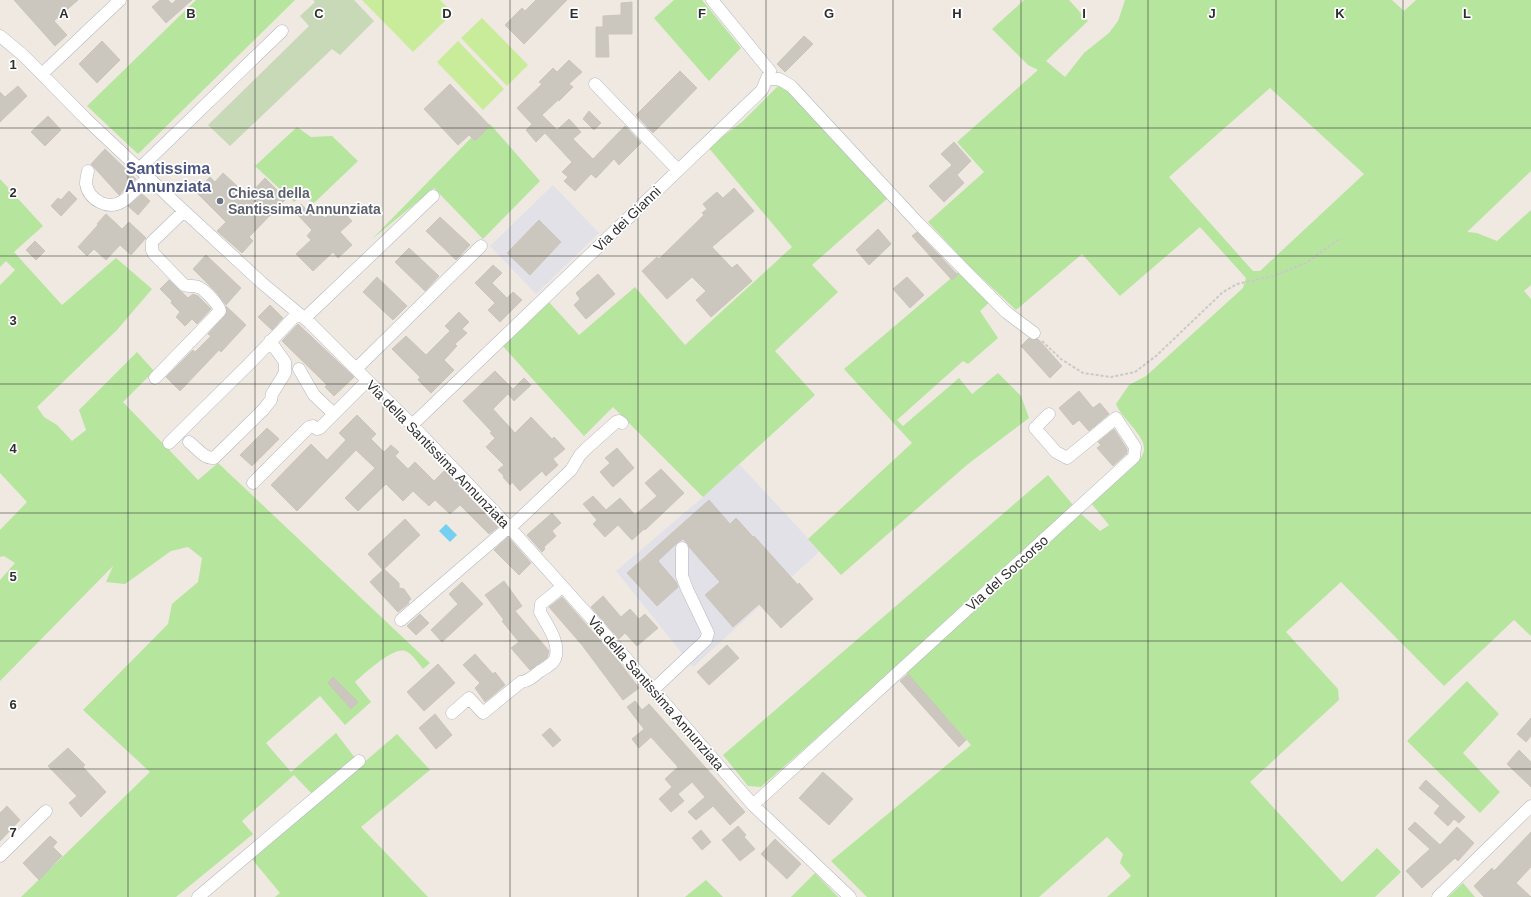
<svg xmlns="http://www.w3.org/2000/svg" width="1531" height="897" viewBox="0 0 1531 897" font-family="Helvetica,sans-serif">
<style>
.industrial{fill:#e3e1e8}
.green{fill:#b6e59e;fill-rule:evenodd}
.cemetery{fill:#c8d9b8}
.pitch{fill:#c9ec9a}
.water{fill:#75cff0}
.building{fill:#cbc7bf;stroke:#cbc5ba}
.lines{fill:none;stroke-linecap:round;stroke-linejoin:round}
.minor-casing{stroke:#b4b7c1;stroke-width:13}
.path{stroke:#c9c9c9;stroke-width:2;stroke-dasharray:3 2;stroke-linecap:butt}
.minor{stroke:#fff;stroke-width:12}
.grid{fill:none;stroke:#2e2e2e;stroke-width:1;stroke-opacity:0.55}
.worship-dot{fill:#6b7280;stroke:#fff;stroke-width:1.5}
.labels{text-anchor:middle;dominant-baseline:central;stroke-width:3.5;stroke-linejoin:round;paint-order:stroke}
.worship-label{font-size:14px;font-weight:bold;fill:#5b616d;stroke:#fff;text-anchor:start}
.street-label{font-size:14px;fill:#2e2e2e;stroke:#fff}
.quarter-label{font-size:16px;font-weight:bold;fill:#4d5680;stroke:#fff}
.grid-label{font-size:13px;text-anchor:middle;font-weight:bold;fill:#2e2e2e;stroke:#fff;stroke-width:3.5;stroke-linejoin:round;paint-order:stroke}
</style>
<rect width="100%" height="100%" fill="#efe9e1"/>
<path class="industrial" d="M553 185 599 233 536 294 490 246Z
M739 464 820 551 693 667 616 571 703 497Z"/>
<path class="green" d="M196 0H295L138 154 87 106Z
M674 0H702L741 48 709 81 654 18Z
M1024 0H1069L1088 21 1046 61 1065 77 1084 53 1109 33 1118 21 1125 0H1392L1404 11 1416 0H1531V171L1467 232 1477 233 1497 241 1531 210V285L1524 291 1531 299V636L1514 620 1444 686 1341 582 1286 632 1338 689 1339 700 1250 782 1342 882 1377 848 1401 872 1375 897H1107L1131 876 1120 863 1123 854 1107 837 1039 897H867L831 861 971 745 903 669 1080 513 1100 531 1109 525 1091 503 1141 458C1142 456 1144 452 1144 449 1145 435 1121 418 1116 404L1129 385 1146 376 1243 288 1246 278 1200 227 1120 296 1082 254 1016 310 968 265 928 222 984 172 957 142 1038 70 1028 65 992 29ZM1270 88 1364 174 1260 271H1253L1169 177Z
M782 82 889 197 812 265 838 292 775 351 815 395 703 497 613 407 584 436 501 344 547 300 579 335 635 287 685 345 792 247 708 147 742 122Z
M490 124 540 181 483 239 434 188 372 239 470 139Z
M297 127 311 137 332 136 358 161 314 203 302 196 294 202 255 166Z
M0 179 43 226 14 252 62 305 116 258 152 289 117 330 37 407 44 417 57 425 72 441 86 430 79 410 137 352 154 371 123 402 198 480 218 463 430 663 423 669C418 663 412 653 405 651 393 647 364 674 355 682L371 702 345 725 320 696 266 743 291 772 336 733 355 758 312 794 294 775 242 821 253 834 176 897H21L150 772 83 710 168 624 172 604 198 582 202 558 188 547 171 551 125 584 106 582 113 566 0 681V580L15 563 4 556 0 557V530L27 502 0 473V285L15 270 6 261 0 267Z
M962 269 992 300 980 311 998 338 968 364 963 361 897 420 903 426 959 378 972 394 998 373 1021 396 1029 418 968 464 841 575 808 539 912 443 844 369Z
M1048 475 1073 505 899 665 761 787 748 786 723 755Z
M1467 681 1499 714 1463 753 1500 792 1480 813 1407 741Z
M397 734 430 770 361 827 428 897H275L280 893 252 859Z
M815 873 838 897H791Z
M706 880 723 897H685Z
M1463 883 1475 897H1448Z"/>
<path class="cemetery" d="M313 0H354L374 21 340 55 332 49 230 146 208 125 309 26 300 16 315 2Z"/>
<path class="pitch" d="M362 0H440L453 13 413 52Z
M482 18 528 65 507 86 461 38Z
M458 41 504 89 483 110 437 62Z"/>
<path class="water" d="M446 524 457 535 450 542 439 531Z"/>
<path class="building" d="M14 0H78L54 21 67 35 55 46Z
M160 0H168L172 4 176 0H192L166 23 152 7Z
M536 0H567L524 44 505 25 522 8 525 11Z
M632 2V34H608L609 57H596V27H603V16L621 15V3Z
M804 36 813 44 785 72 777 64Z
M102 41 120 60 97 83 79 64Z
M569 60 582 72 569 84 573 87 559 101 558 100 542 115 557 130 569 119 581 132 573 139 593 159 625 126 641 143 619 165 614 159 596 178 591 174 575 191 564 181 568 177 562 172 572 162 545 133 536 142 526 130 532 124 517 108 542 84 539 82 553 68 557 72Z
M680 71 697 88 653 133 636 115Z
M450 84 490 126 475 141 469 135 458 145 424 109Z
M18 86 27 96 0 122V92L5 97Z
M589 111 601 123 594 130 583 119Z
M48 116 61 130 45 146 31 132Z
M954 142 971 161 957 175 964 183 944 202 929 186 952 165 941 154Z
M105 149 136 179 119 195 91 164Z
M223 173 248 196 265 178 286 199 249 237 253 241 242 253 217 231 226 222 196 192 210 177 215 182Z
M734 188 754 211 712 247 732 268 737 264 752 281 711 317 696 300 706 291 692 277 667 299 642 271 657 257 659 259 704 215 702 213 707 209 703 204 717 192 723 198Z
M69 191 77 199 61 216 51 206 58 198 61 200Z
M142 194 150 201 138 215 128 206Z
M301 204 311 214 316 209 325 218 338 206 352 221 340 232 352 245 338 258 333 252 313 271 296 254 311 240 307 236 312 230 294 211Z
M106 214 122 229 129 222 146 238 131 255 120 245 106 260 94 249 87 256 78 247 98 225 97 224Z
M440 217 470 245 456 260 426 231Z
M539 220 561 242 530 275 507 253Z
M878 229 891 244 869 265 856 250Z
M917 232 958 275 952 280 912 236Z
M35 241 45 251 36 260 26 250Z
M409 248 439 276 425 291 395 262Z
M206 255 241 288 226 305 217 293 193 269Z
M493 265 502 273 492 283 507 298 513 292 522 300 500 322 488 310 495 303 475 283Z
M598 274 615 294 586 319 574 305 580 299 576 293Z
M377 277 407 306 393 320 363 292Z
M907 277 924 295 910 308 893 289Z
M169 280 188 298 193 294 198 296 211 309 197 324 192 319 185 326 176 317 180 312 171 303 172 301 160 289Z
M270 305 283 318 272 330 258 317Z
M226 306 246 325 221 352 219 350 180 391 166 377 193 350 195 352 211 336 208 334 227 313Z
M459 312 469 322 462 329 467 333 455 344 457 346 444 360 454 370 431 393 418 380 420 377 392 349 406 336 426 355 450 331 445 326Z
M298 324 354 377 334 396 325 387 327 385 282 341Z
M1029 338 1033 340 1038 339 1062 366 1050 378 1021 346Z
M495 371 513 389 524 378 531 385 514 401 508 394 493 409 515 433 531 417 552 439 554 437 565 449 553 459 558 465 546 476 542 471 520 491 512 482 510 485 503 477 504 476 498 470 504 465 486 447 495 438 490 433 492 432 463 401Z
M1079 391 1093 408 1100 403 1109 414 1089 431 1079 420 1073 425 1059 408Z
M357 415 376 434 371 439 384 452 391 445 399 452 395 456 408 469 415 462 434 481 445 470 469 495 468 496 498 527 489 534 460 505 450 514 435 500 429 506 413 491 403 501 386 484 358 511 345 498 375 468 356 450 297 511 271 485 311 444 327 460 346 440 339 433Z
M267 428 279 439 252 466 240 455Z
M1114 429 1127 449V453L1113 466 1097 448 1101 445 1098 442Z
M617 448 634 468 613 487 600 472 610 463 605 458Z
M661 469 684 493 645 530 644 529 632 540 618 525 605 537 593 524 597 520 583 504 593 496 606 510 620 498 635 515 657 496 645 483Z
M709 500 730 524 736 518 753 537 754 536 798 585 799 583 813 599 781 628 759 604 733 627 705 595 720 582 689 547 688 544 683 539 678 542 658 561 676 582 678 587 657 606 627 573Z
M552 513 561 523 552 531 556 536 544 547 545 549 542 552 527 535Z
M405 519 420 535 383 570 368 554Z
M508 537 531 563 519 575 494 550Z
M384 569 399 583V588L404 589 411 599 408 602 409 603 398 612 370 582Z
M504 581 522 606 515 611 549 651 547 658 530 670 511 648 519 642 502 621 504 620 485 595Z
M462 582 483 604 442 642 431 630 458 604 449 594Z
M603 596 621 617 630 609 639 619 645 614 658 628 637 646 625 633 619 639 591 607Z
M562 597 620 663 639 688 623 700 582 645 549 607Z
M420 614 429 623 416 635 407 626Z
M727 645 739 658 709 685 697 672Z
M475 654 493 674 495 672 505 685 485 702 475 688 480 683 463 665Z
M438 664 455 683 424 711 407 692Z
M908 674 966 740 959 747 900 681Z
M333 677 358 702 351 709 328 683Z
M635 701 642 710 649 704 745 812 730 825 713 806 696 820 688 812 705 797 692 782 678 794 684 801 671 812 659 799 672 787 665 779 678 767 651 737 639 748 632 739 644 729 627 707Z
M435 714 452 735 436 749 419 728Z
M1531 718V736L1526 742 1517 734Z
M550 728 561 740 553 747 542 735Z
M68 748 85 765 83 767 106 792 81 817 69 803 77 796 48 766Z
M1519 750 1531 762V787L1507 764Z
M823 772 853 799 829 825 799 798Z
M1426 780 1465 817 1459 823 1454 819 1448 826 1434 813 1440 806 1419 788Z
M7 806 20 820 0 841V813Z
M1415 822 1440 845 1457 827 1474 843 1458 861 1455 858 1422 888 1406 871 1430 849 1408 829Z
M738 826 746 835 744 837 755 849 740 861 722 840Z
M701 830 711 842 702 850 692 838Z
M1531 832V867L1516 883 1531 897H1484L1474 886 1492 868 1494 871Z
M50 836 57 842 53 847 62 856 39 880 23 863Z
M775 839 801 864 787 879 761 854Z"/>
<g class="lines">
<g class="minor-casing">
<path id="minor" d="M0 36 23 55 86 119 184 211 262 283 310 323 412 425 510 528 599 627 753 805 850 897
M42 74 120 0
M767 79H779L791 86 918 223 1006 312 1034 333
M595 84 678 170
M139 169 282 31
M88 171C87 175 86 180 86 184 89 200 108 211 123 201 132 195 140 185 148 177
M305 318 433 196
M299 369 314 395 334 414
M356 369 481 246
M155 378 220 311C219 305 206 291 200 288 195 285 190 287 184 285L154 254 152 250V242L184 211
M412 425 762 90 770 71 712 0
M189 442C197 448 204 459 214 458L263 410 271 400 272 394 285 373V362L270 341
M169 443 250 363 298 313
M253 483 309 427 313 426 317 429 320 428 367 381
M510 528 571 470 580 455 587 448 616 422 619 421 622 423
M401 620 509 527
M653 690 706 640 708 633 687 589 682 576V548
M452 713 469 698 483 713 521 682C529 681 534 676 540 671 545 668 552 665 555 659 561 643 547 625 540 612L541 604 562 587
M753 805 1134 457 1135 447 1116 418 1067 458 1056 452 1035 428 1049 414
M0 856 46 811
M198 897 359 761
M1438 897 1531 806"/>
</g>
<path class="path" d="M1042 341 1061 359 1083 373 1111 377 1135 372 1156 356 1223 292 1237 284 1273 276 1306 263 1341 238"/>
<use href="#minor" class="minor"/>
</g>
<path class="grid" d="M128 0V897M255 0V897M383 0V897M510 0V897M638 0V897M766 0V897M893 0V897M1021 0V897M1148 0V897M1276 0V897M1403 0V897M0 128H1531M0 256H1531M0 384H1531M0 513H1531M0 641H1531M0 769H1531"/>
<circle class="worship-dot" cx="220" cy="201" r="4"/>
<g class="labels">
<g class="worship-label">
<text x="228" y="193">Chiesa della<tspan x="228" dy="16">Santissima Annunziata</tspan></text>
</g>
<g class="street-label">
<text transform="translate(627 219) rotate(-44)">Via dei Gianni</text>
<text transform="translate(438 454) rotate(46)">Via della Santissima Annunziata</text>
<text transform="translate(1007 573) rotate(-42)">Via del Soccorso</text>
<text transform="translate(656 693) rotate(49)">Via della Santissima Annunziata</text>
</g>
<g class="quarter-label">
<text x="168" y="168">Santissima<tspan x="168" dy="18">Annunziata</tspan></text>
</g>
</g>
<g class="grid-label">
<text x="64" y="18">A</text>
<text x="191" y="18">B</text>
<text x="319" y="18">C</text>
<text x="447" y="18">D</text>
<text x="574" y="18">E</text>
<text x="702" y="18">F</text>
<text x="829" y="18">G</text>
<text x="957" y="18">H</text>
<text x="1084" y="18">I</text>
<text x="1212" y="18">J</text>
<text x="1340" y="18">K</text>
<text x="1467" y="18">L</text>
<text x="13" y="69">1</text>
<text x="13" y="197">2</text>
<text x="13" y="325">3</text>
<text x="13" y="453">4</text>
<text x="13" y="581">5</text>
<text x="13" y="709">6</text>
<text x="13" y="837">7</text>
</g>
</svg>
